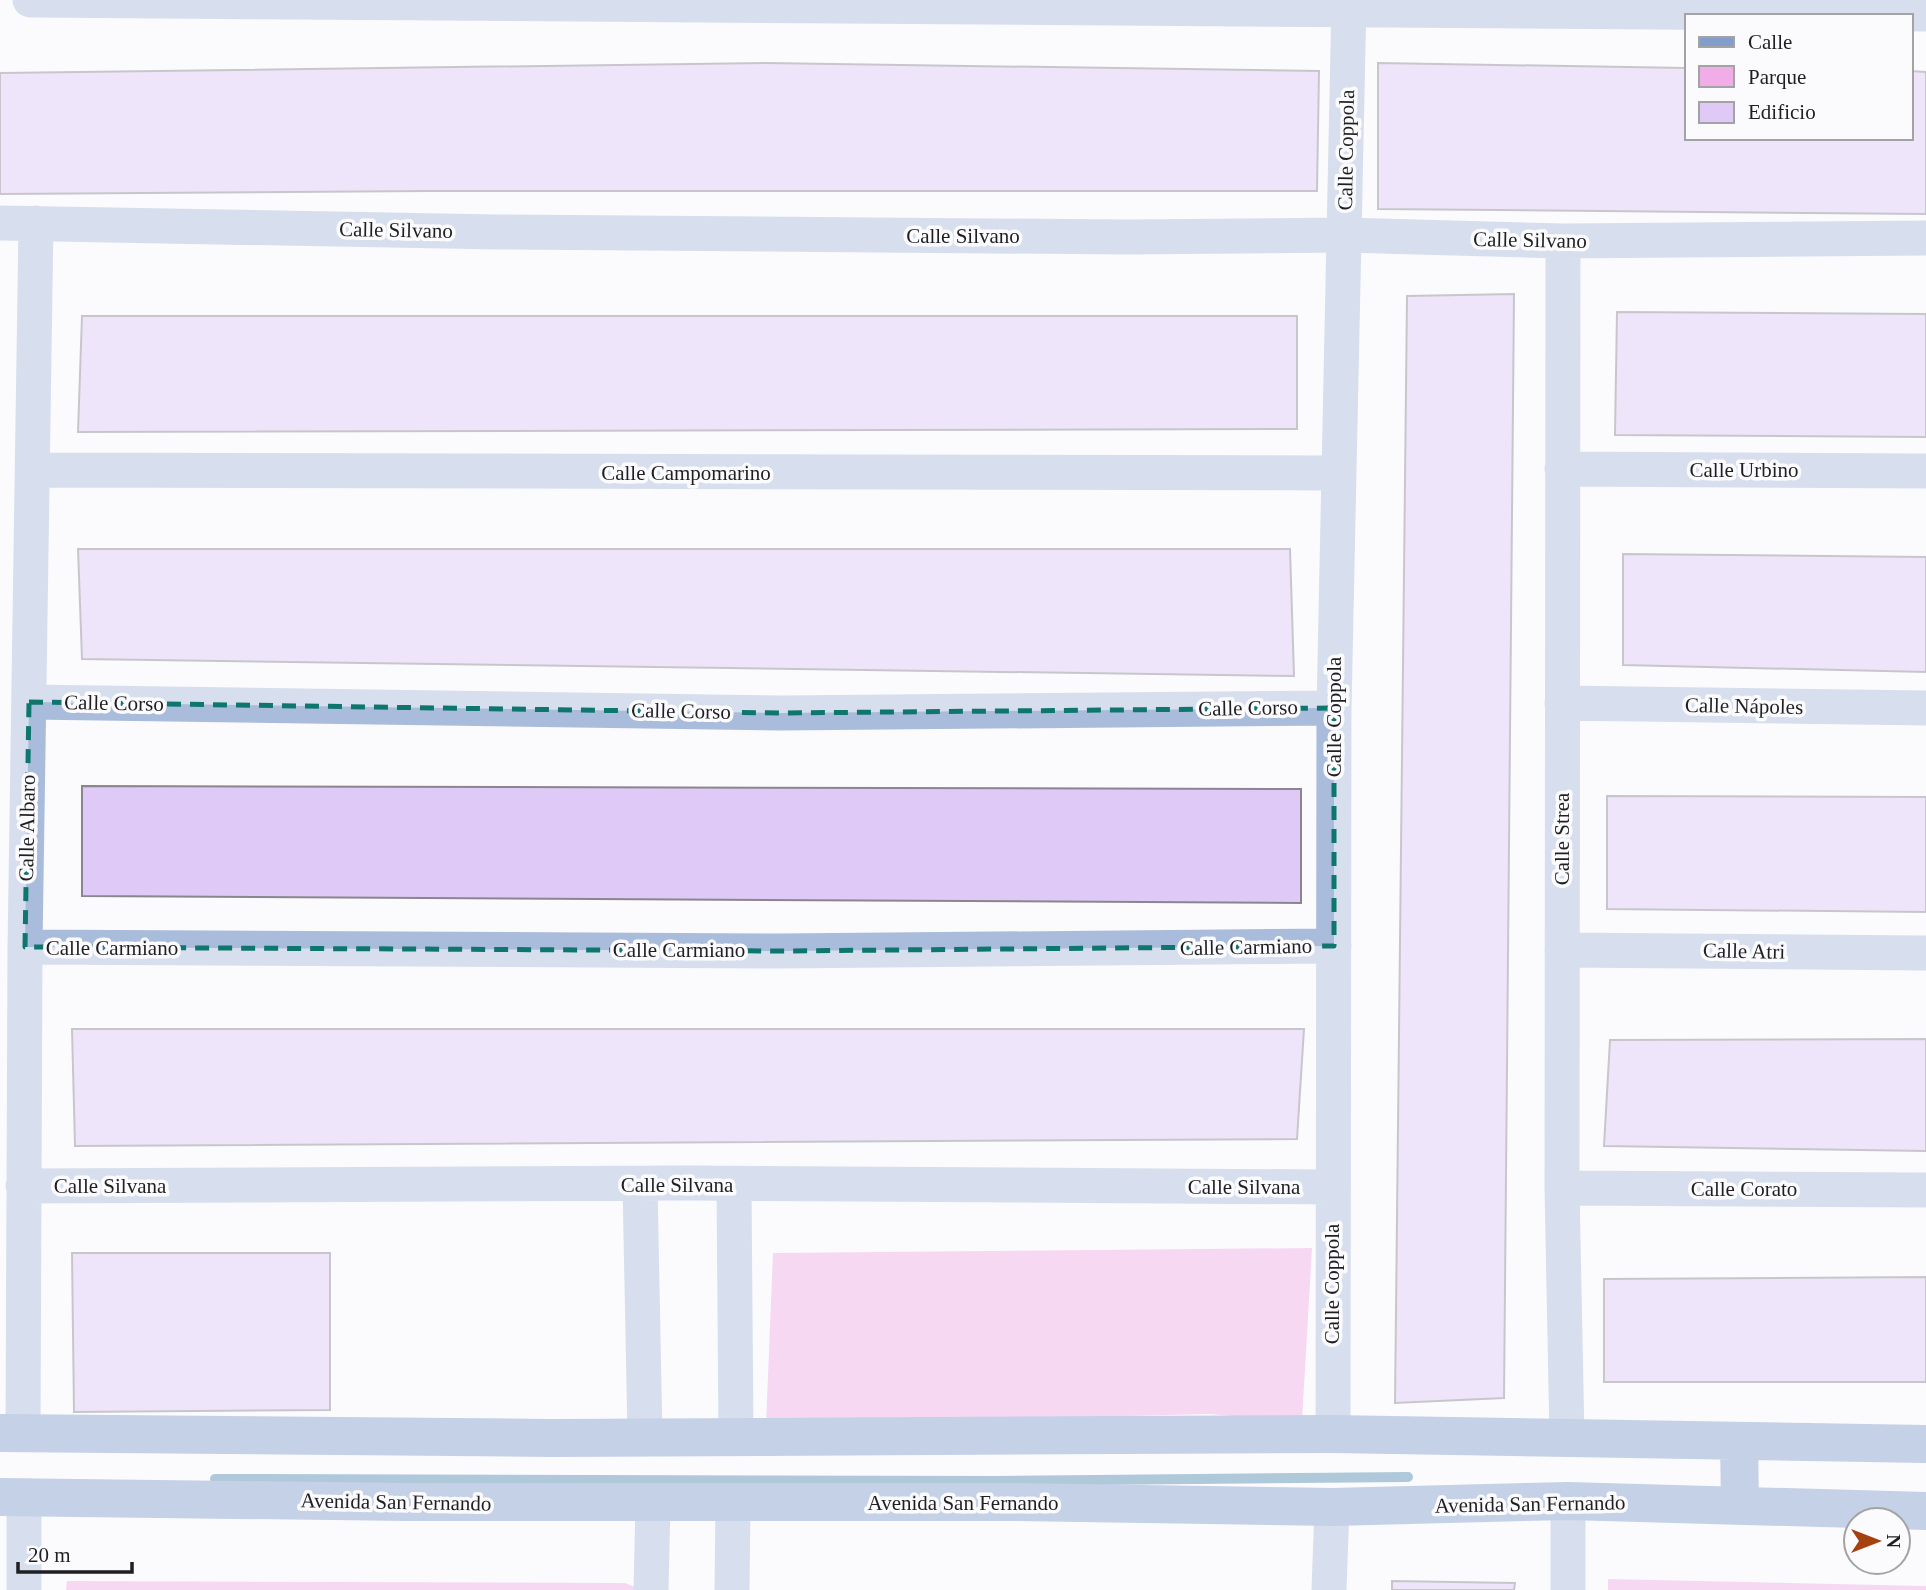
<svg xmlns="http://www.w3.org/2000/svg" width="1926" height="1590" viewBox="0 0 1926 1590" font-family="Georgia,serif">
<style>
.green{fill:#f0ade7}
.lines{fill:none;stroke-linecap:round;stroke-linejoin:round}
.stream{stroke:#528caf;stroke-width:10}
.building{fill:#dfc9f6;stroke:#89868d;stroke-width:2}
.street{stroke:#aabcdb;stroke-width:35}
.secondary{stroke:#829dca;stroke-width:38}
.marked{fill:none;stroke:#0f766e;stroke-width:5;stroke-dasharray:14 9;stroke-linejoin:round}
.labels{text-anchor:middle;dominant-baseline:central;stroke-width:7;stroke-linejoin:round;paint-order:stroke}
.street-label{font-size:21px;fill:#1f1f21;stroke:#fbfbfe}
</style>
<rect width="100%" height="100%" fill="#fbfbfe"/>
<path class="green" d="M1312 1248 1302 1421 1208 1414 766 1425 773 1253Z
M1608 1579 1926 1586V1590H1608Z
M67 1581 625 1583 642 1590H66Z"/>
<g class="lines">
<path class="stream" d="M215 1479 997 1481 1408 1477"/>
</g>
<path class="building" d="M767 63 1319 71 1317 191H428L0 194V73Z
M1378 63 1686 68V138H1910V71L1926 72V214L1378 209Z
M1514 294 1504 1398 1395 1403 1407 296Z
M1617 312 1926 314V437L1615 435Z
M82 316H1297V429L78 432Z
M78 549H1290L1294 676 82 659Z
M1623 554 1926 557V672L1623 665Z
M82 786 1301 789V903L82 896Z
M1607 796 1926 797V912L1607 909Z
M72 1029H1304L1297 1139 75 1146Z
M1926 1039V1151L1604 1146 1610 1040Z
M72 1253H330V1410L74 1412Z
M1926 1277V1382H1604V1279Z
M1392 1581 1515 1583 1514 1590H1392Z"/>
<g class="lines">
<path class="street" d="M30 0 1926 14
M0 223 498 232 1127 237 1344 235 1563 241 1926 238
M1563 241 1562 1188 1567 1438
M1562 469 1926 471
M35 470 1338 473
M29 702 781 713 1334 708
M1562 703 1926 708
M25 947 781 951 1334 946
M1562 950 1926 953
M640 1185 645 1436
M23 1186 689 1183 1331 1187
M734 1186 736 1435
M1562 1188 1926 1190
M23 1434 25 947 36 223
M1333 1434 1334 708 1349 0
M24 1590V1497
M651 1590 653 1504
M732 1590 733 1503
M1329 1590 1332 1507
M1568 1590V1501"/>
<path class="secondary" d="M0 1433 552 1438 1333 1434 1926 1444
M1739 1442 1740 1505
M0 1497 407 1502H1010L1332 1507 1568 1501 1926 1511"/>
</g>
<path d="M0 0H1926V1590H0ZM29 702 781 713 1334 708V946L781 951 25 947Z" fill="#fbfbfe" fill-opacity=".55" fill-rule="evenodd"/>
<path class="marked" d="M29 702 781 713 1334 708V946L781 951 25 947Z"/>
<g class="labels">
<g class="street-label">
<text transform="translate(1346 150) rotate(-89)">Calle Coppola</text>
<text transform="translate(396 230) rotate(1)">Calle Silvano</text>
<text x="963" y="236">Calle Silvano</text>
<text transform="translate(1530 240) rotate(1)">Calle Silvano</text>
<text x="1744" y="470">Calle Urbino</text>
<text x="686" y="473">Calle Campomarino</text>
<text transform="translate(114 703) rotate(1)">Calle Corso</text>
<text transform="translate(1744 706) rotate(1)">Calle Nápoles</text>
<text transform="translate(1248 708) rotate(-1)">Calle Corso</text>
<text transform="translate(681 711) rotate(1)">Calle Corso</text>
<text transform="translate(1334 717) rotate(-90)">Calle Coppola</text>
<text transform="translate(27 828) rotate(-89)">Calle Albaro</text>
<text transform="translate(1562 839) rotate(-90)">Calle Strea</text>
<text transform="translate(1246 947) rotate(-1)">Calle Carmiano</text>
<text x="112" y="948">Calle Carmiano</text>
<text x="679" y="950">Calle Carmiano</text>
<text transform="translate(1744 951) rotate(1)">Calle Atri</text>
<text x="677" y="1185">Calle Silvana</text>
<text x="110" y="1186">Calle Silvana</text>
<text x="1244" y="1187">Calle Silvana</text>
<text x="1744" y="1189">Calle Corato</text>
<text transform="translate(1332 1284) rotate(-90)">Calle Coppola</text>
<text transform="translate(396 1502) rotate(1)">Avenida San Fernando</text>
<text x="963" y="1503">Avenida San Fernando</text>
<text transform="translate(1530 1504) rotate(-1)">Avenida San Fernando</text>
</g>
</g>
<rect x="1685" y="14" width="228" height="126" fill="#fbfbfe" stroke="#a3a3a6" stroke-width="2"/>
<rect x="1699" y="37" width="35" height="10" fill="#829dca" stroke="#a3a3a6" stroke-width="2"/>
<text x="1748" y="49" font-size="21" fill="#1f1f21">Calle</text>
<rect x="1699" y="66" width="35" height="21" fill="#f0ade7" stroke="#a3a3a6" stroke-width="2"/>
<text x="1748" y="84" font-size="21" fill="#1f1f21">Parque</text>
<rect x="1699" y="102" width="35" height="21" fill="#dfc9f6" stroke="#a3a3a6" stroke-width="2"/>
<text x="1748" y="119" font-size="21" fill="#1f1f21">Edificio</text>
<g transform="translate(1877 1541) rotate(90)"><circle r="33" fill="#fbfbfe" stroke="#a3a3a6" stroke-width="2"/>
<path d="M0-5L12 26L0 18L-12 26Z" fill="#a54010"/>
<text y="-10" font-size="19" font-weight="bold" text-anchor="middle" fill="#1f1f21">N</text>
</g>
<path d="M18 1562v10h114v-10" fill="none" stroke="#1f1f21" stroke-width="3.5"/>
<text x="28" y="1562" font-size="21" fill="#1f1f21" stroke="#fbfbfe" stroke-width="5" paint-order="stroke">20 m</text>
</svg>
